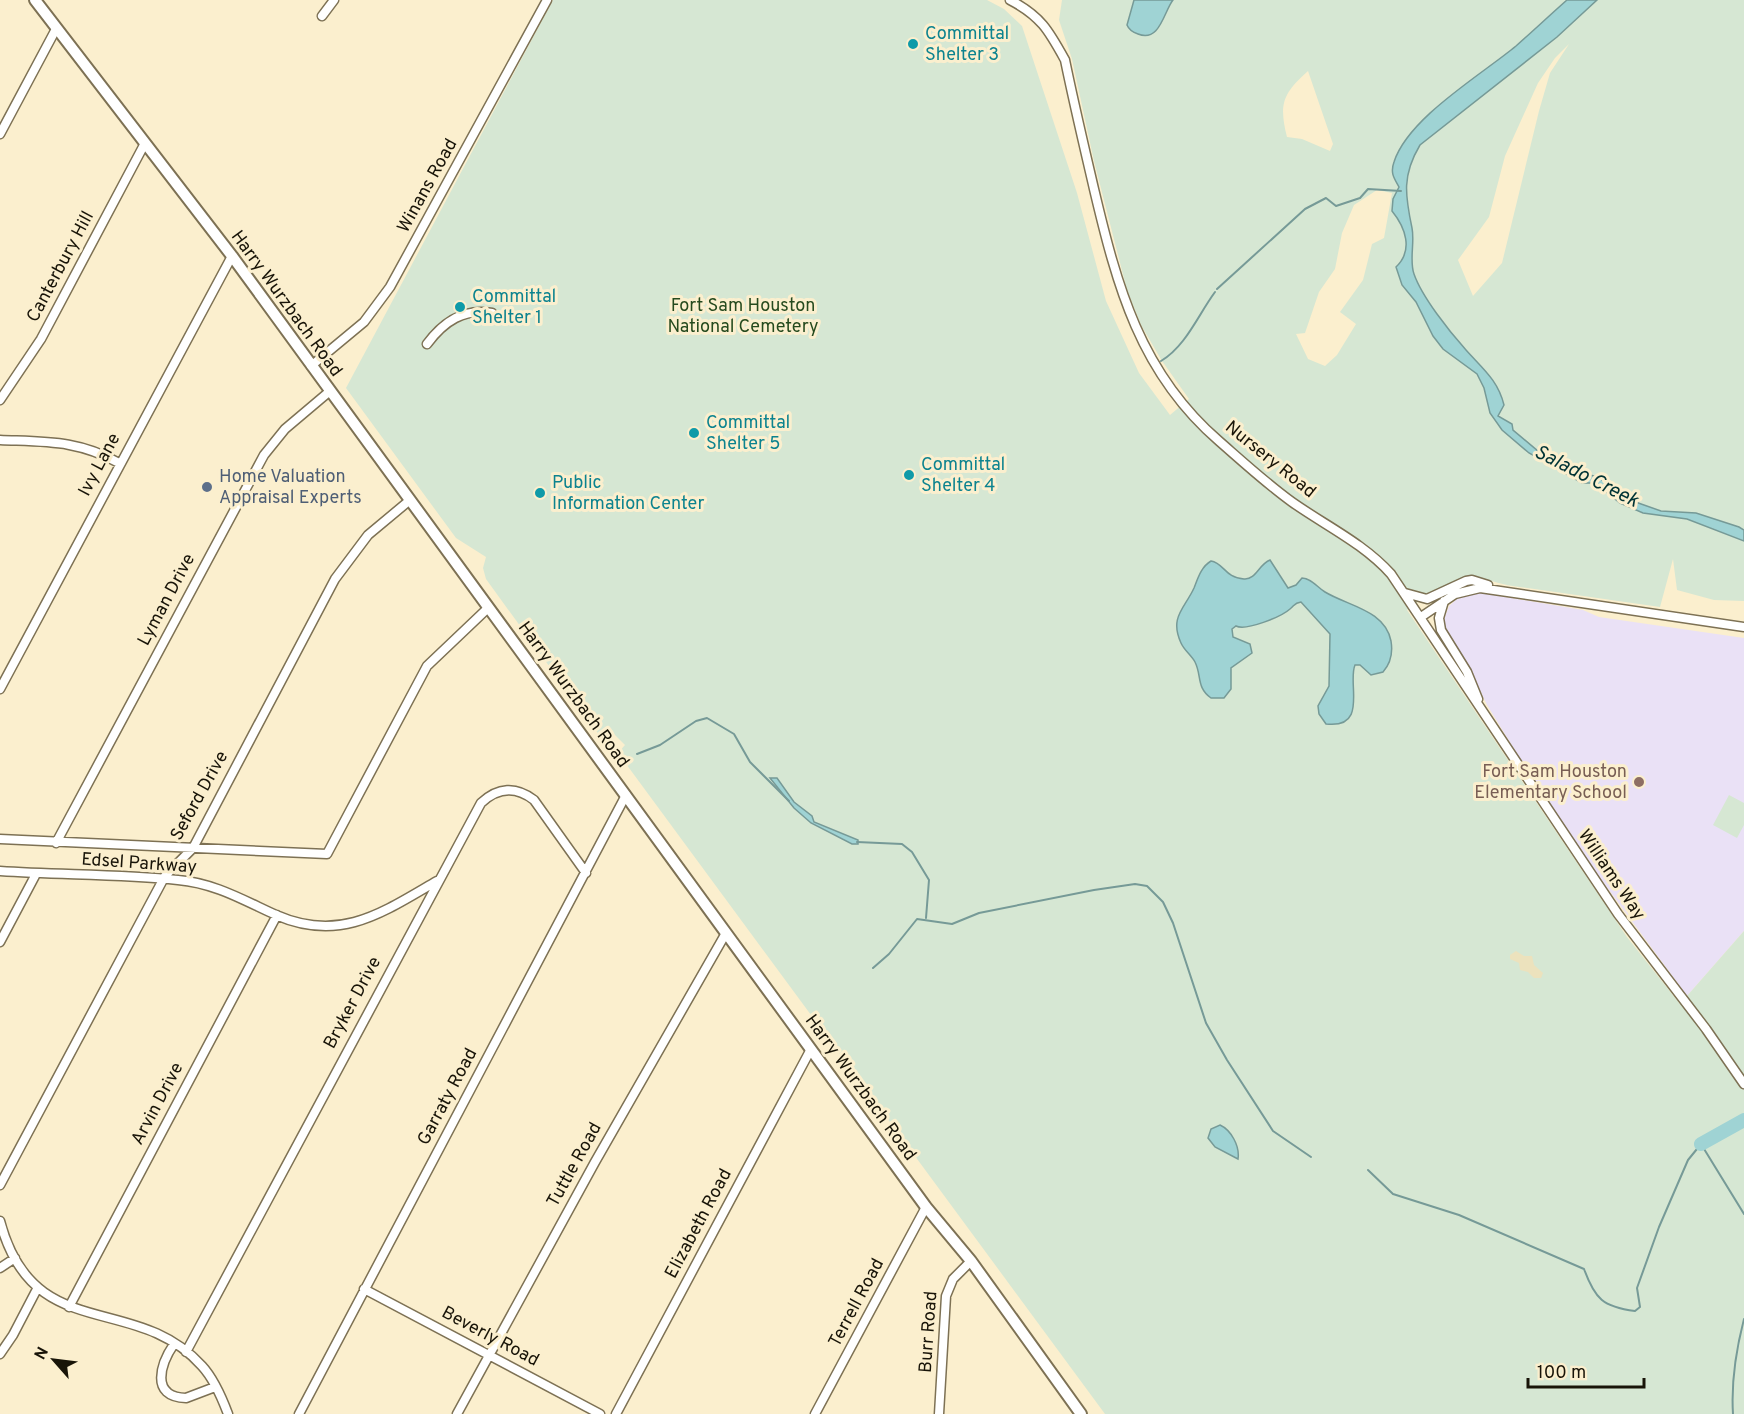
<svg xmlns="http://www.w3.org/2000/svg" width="1744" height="1414" viewBox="0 0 1744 1414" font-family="Overpass,sans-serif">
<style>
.education{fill:#eae1f6}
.green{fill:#d6e7d3;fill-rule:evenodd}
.sand{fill:#ece2bd}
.water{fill:#9fd3d4;stroke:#769a97;stroke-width:1.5}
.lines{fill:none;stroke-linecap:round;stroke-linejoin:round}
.stream{stroke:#769a97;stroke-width:2}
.river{stroke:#9fd3d4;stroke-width:14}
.minor-casing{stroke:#7d7154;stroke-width:11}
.major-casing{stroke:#7d7154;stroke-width:14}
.minor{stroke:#fff;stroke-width:8}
.major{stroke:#fff;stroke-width:10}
.culture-dot{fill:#0f9aa8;stroke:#fbefce;stroke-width:2}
.service-dot{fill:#5c6f8a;stroke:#fbefce;stroke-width:2}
.education-dot{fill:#8d6e63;stroke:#fbefce;stroke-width:2}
.labels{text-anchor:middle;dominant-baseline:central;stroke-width:6;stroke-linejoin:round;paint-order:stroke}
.culture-label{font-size:18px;fill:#0d838f;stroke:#fbefce;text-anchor:start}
.street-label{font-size:18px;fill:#181408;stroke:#fbefce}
.park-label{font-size:18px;fill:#254a1e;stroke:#fbefce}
.service-label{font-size:18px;fill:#4e5e75;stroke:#fbefce;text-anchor:start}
.education-label{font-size:18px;fill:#785e54;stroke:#fbefce;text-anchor:end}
.water-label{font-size:20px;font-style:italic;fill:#003335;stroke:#fbefce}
</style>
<rect width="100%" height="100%" fill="#fbefce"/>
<path class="education" d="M1476 592 1583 610 1599 617 1744 638V931L1687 996 1558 821 1487 705 1467 663 1446 631 1444 619 1449 606 1457 599Z"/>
<path class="green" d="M553 0H987L1004 9 1022 26 1077 193 1106 301 1139 373 1170 415 1189 399 1162 361 1141 325 1127 290 1094 161 1072 59 1059 20 1062 0H1744V601L1714 600 1677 590 1673 559 1660 607C1611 600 1562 593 1513 586 1498 584 1482 576 1467 578 1453 579 1418 601 1407 610L1627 937 1680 1004 1744 931V1414H1105L618 753 625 745 608 728 599 735 486 579 483 568 486 557 456 538 346 388ZM1569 44 1550 73 1539 111 1502 263 1473 296 1458 260 1489 217 1505 156 1538 83 1555 58ZM1308 71 1333 144 1330 151 1302 139 1287 137C1279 105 1282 94 1308 71ZM1377 190 1392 193 1384 238 1372 244 1363 280 1340 312 1356 324 1337 355 1325 366 1308 359 1296 334 1305 333 1319 292 1335 269 1342 233 1354 205Z
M1729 795 1744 803V825L1737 838 1713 825Z"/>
<path class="sand" d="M1516 951 1524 956H1532L1534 965 1543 973 1541 978H1534L1528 972 1520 970 1519 963 1510 959V955Z"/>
<path class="water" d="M1134 0H1173C1164 11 1160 43 1138 34 1132 32 1129 30 1127 25Z
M1567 0H1597L1557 37 1420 145C1402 175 1405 195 1412 228 1415 243 1409 260 1414 274 1422 297 1449 331 1466 350 1482 368 1498 380 1504 405L1498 416 1512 424 1513 430 1544 456 1554 459 1569 470 1598 477 1627 499 1661 511 1696 513 1739 527 1744 530V541L1687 519 1643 513 1620 503 1595 483H1582L1529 453 1502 430 1490 413 1484 388 1477 374 1443 349 1433 336 1416 302 1402 285 1396 267C1414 250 1405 227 1392 211L1393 199 1399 187C1394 178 1390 173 1394 162 1408 118 1481 75 1516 46 1533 31 1550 15 1567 0Z
M1270 560 1288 588 1296 585 1302 578C1311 578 1317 587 1325 592 1348 606 1385 610 1391 641 1393 653 1391 663 1383 672L1371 675 1360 665H1355C1347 683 1369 729 1326 724L1319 714 1318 706 1329 686 1330 634 1301 602C1294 603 1295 605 1290 609 1281 617 1246 631 1236 626L1232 629 1233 637 1250 644 1252 653 1231 668V689L1224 698H1211C1196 687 1202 676 1195 662 1191 655 1184 650 1181 643 1169 617 1185 608 1194 588 1198 578 1201 567 1211 561 1224 563 1225 578 1244 579 1256 580 1259 564 1270 560Z
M770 778H777L794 802 812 816 814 822 858 840V844H852L811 823 794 808Z
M1220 1125C1231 1130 1240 1146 1238 1159L1215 1147 1208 1138 1211 1129Z"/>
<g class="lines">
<path class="stream" d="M1217 289 1305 209 1326 198 1336 206 1360 198 1368 189 1401 191
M1161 361C1186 346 1198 315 1215 292
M637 754 660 745 696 721 707 718 734 734 750 762 789 801
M857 842 902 844 912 852 929 880 926 918
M873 968 889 954 917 919 952 924 979 913 1094 890 1135 884 1147 886 1163 902 1173 923 1206 1023 1227 1060 1273 1131 1311 1157
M1368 1170 1393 1194 1459 1215 1584 1269C1595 1299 1603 1307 1635 1311L1640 1307 1637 1288 1659 1227 1688 1160 1701 1144 1744 1214
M1733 1414C1731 1382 1736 1350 1744 1319"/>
<path class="river" d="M1701 1144 1744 1120"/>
<g class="minor-casing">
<path id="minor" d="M1010 0C1041 16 1049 31 1065 60 1074 104 1084 146 1094 189 1117 286 1140 373 1219 441 1243 462 1267 484 1292 502 1326 526 1363 543 1391 574L1618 914 1706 1029 1744 1084
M322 16 334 0
M0 134 56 29
M427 344C444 321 464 308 492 313
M311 366 364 322 390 287 547 0
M0 400 41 339 144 145
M0 440C46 442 78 440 119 463
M1405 593 1427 599 1466 581 1472 580 1488 585
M1444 601 1439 618 1441 630 1467 672 1478 699
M1421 617 1455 594 1480 588 1744 627
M0 689 232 256
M0 839 327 854 427 666 488 608
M56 843 264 455 285 429 330 391
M0 871C59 875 119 874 178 880 214 883 243 900 276 915 340 943 382 913 437 881
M0 942 36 874
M0 1185 165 876 193 848 335 579 368 535 410 500
M0 1221C33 1346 135 1291 202 1366 214 1379 222 1398 228 1414
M0 1268 15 1258
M364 1289 600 1414
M69 1307 277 915
M174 1344C161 1363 149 1397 186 1398L215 1387
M186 1352 481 803C498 787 516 786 534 800L586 873
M0 1354 13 1335 37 1289
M299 1414 626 795
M457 1414 595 1162 726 933
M616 1414 811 1049
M815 1414 926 1207
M939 1414 946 1296 953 1279 971 1261"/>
</g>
<g class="major-casing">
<path id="major" d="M35 0 232 256 926 1207 971 1261 1081 1414"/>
</g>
<use href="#minor" class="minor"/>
<use href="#major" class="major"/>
</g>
<g class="culture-dot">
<circle cx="913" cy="44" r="6"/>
<circle cx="460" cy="307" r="6"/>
<circle cx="694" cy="433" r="6"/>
<circle cx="909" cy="475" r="6"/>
<circle cx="540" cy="493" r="6"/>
</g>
<circle class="service-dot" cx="207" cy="487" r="6"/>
<circle class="education-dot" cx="1639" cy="782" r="6"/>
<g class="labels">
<g class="culture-label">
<text x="925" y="34">Committal<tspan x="925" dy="21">Shelter 3</tspan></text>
<text x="472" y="297">Committal<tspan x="472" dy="21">Shelter 1</tspan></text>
<text x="706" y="423">Committal<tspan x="706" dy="21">Shelter 5</tspan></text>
<text x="921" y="465">Committal<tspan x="921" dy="21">Shelter 4</tspan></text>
<text x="552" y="483">Public<tspan x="552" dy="21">Information Center</tspan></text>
</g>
<g class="street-label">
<text transform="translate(428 186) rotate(-61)">Winans Road</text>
<text transform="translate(61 267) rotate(-62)">Canterbury Hill</text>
<text transform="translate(286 304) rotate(54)">Harry Wurzbach Road</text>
<text transform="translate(1270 460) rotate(39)">Nursery Road</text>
<text transform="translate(100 465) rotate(-62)">Ivy Lane</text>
<text transform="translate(167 600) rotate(-62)">Lyman Drive</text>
<text transform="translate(573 695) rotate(54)">Harry Wurzbach Road</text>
<text transform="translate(200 796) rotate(-61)">Seford Drive</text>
<text transform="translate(139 864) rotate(4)">Edsel Parkway</text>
<text transform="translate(1611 875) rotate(56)">Williams Way</text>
<text transform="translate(353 1003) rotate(-62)">Bryker Drive</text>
<text transform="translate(860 1088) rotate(54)">Harry Wurzbach Road</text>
<text transform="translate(448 1097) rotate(-62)">Garraty Road</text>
<text transform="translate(158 1104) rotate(-62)">Arvin Drive</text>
<text transform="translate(575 1165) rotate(-61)">Tuttle Road</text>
<text transform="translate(699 1224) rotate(-62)">Elizabeth Road</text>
<text transform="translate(857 1303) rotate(-62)">Terrell Road</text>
<text transform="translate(929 1332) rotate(-86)">Burr Road</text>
<text transform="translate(490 1337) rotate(28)">Beverly Road</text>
</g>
<g class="park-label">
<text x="743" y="306">Fort Sam Houston<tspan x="743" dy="21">National Cemetery</tspan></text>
</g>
<g class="service-label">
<text x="219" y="477">Home Valuation<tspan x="219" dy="21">Appraisal Experts</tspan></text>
</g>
<g class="education-label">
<text x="1627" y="772">Fort Sam Houston<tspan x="1627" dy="21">Elementary School</tspan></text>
</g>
<g class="water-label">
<text transform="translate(1586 477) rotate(27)">Salado Creek</text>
</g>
</g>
<g transform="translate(54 1360) rotate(298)" stroke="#fbefce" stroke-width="4.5" paint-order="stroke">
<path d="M0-4.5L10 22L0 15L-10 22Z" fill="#181408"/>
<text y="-9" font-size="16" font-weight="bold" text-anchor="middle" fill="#181408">N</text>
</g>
<path d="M1528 1378v9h116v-9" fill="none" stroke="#181408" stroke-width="3"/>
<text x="1537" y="1378" font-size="18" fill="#181408" stroke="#fbefce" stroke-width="4.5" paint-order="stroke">100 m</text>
</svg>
